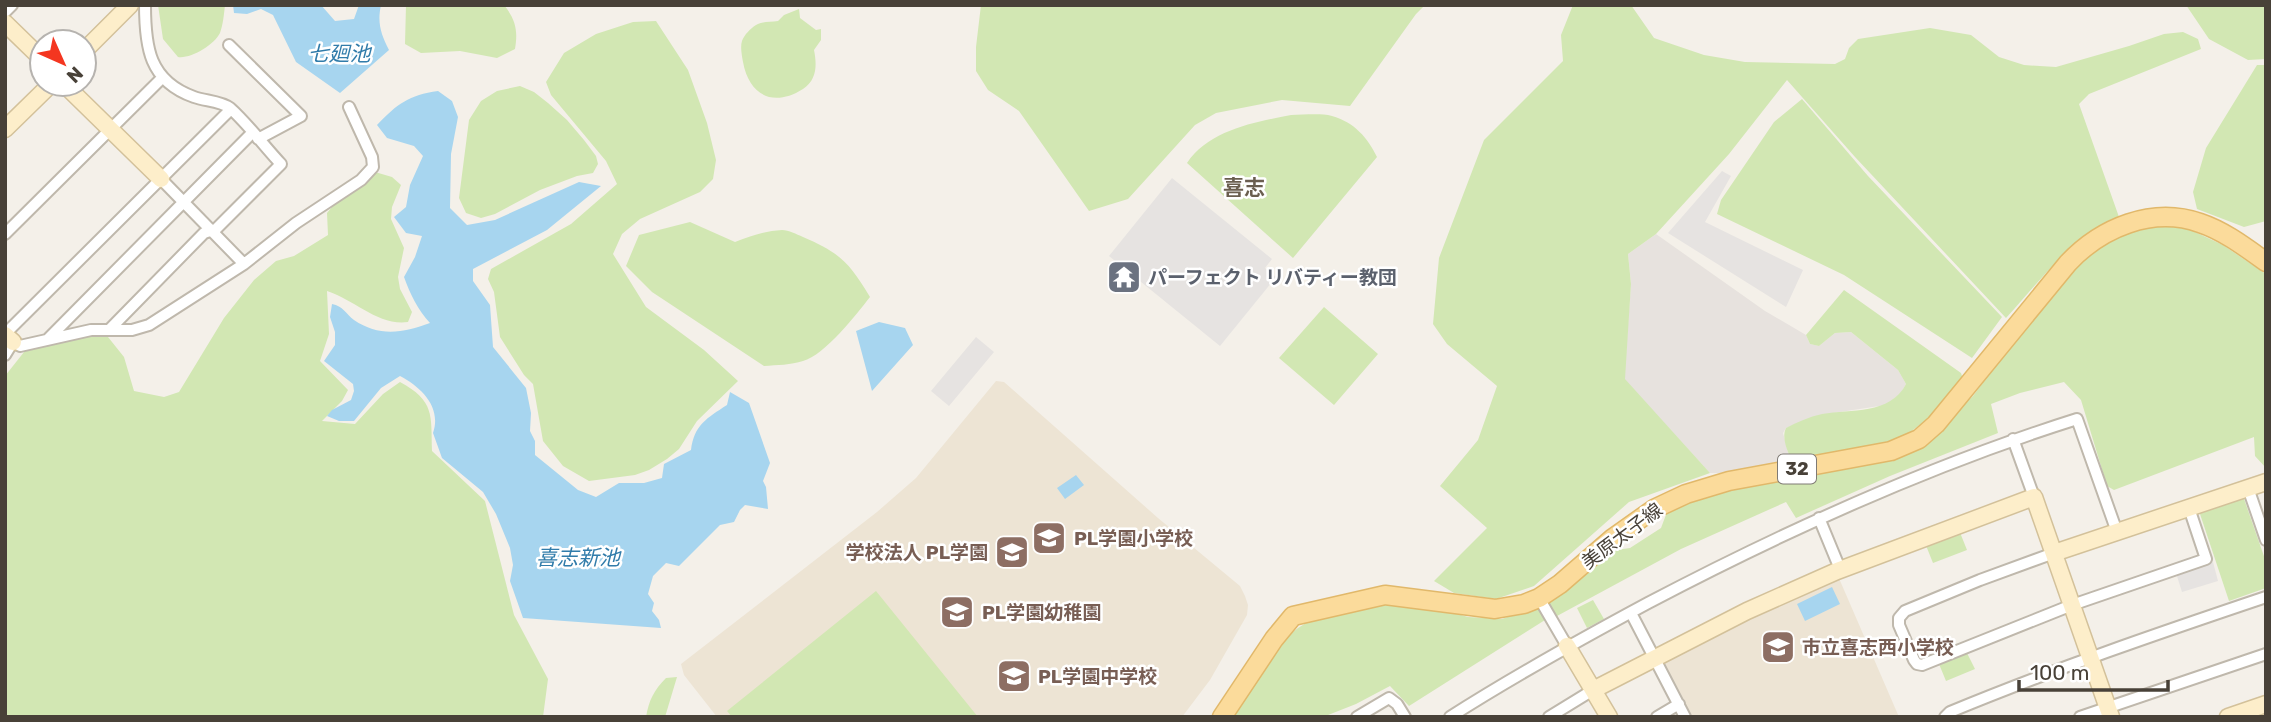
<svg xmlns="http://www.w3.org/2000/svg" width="2271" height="722" viewBox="0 0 2271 722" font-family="Rubik,'Noto Sans JP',sans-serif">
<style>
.industrial{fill:#e7e2de}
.education{fill:#ede4d4}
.green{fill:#d2e7b3}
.parking{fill:#e6e3e1}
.water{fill:#a7d5ef}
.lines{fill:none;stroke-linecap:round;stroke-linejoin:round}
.street-casing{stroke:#bfb8ac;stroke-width:14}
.secondary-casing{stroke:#d3c19a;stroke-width:19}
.primary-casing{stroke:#e1b86a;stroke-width:21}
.street{stroke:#fff;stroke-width:10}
.secondary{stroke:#fdeeca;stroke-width:16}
.primary{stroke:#fbdb9b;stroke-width:18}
.labels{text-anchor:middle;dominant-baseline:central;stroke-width:5;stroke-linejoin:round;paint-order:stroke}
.shield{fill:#fff;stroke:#7f7a74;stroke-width:2}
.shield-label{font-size:18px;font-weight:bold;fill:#484138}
.worship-label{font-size:19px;font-weight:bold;fill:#5b616d;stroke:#fff;text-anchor:start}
.street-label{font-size:19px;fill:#484138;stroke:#fff}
.education-label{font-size:19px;font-weight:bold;fill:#785e54;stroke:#fff;text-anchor:start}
.water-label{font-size:21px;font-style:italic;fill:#317caa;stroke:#fff}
.neighbourhood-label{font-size:21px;font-weight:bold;fill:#6a5e4f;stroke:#fff}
</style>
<rect width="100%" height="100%" fill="#f4f0e9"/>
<path class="industrial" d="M1656 234 1765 311 1806 335 1810 344 1819 346 1835 333 1851 332 1898 370 1906 384 1901 393 1886 405 1820 415 1786 428 1783 433 1788 452 1792 461 1727 473H1710L1624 379 1631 284 1628 254Z"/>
<path class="education" d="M996 381 1004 382 1158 518 1240 586 1245 596 1248 605 1247 615 1210 680 1182 717H717L684 675 681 664 877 512 916 478Z
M1838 576 1899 717H1692L1661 661Z"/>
<path class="green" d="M158 5H225C224 14 223 25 220 33 214 45 191 59 178 57L163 39Z
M406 5H504C516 20 518 31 515 49L497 58 460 51 421 53 405 44Z
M981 5H1425L1416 14 1350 106 1282 100 1216 113 1195 125 1128 199 1089 211 1019 111 988 90 976 71V47Z
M1573 5H1631L1654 38 1704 55 1745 62 1835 64 1845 59 1849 48 1858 39 1930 28 1971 35 1999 57 2024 65 2056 67 2129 46 2164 34 2183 32 2198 39 2201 49 2089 94 2079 104 2119 217C2071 237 2040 281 2006 318L1855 157 1787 80 1729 154 1656 234 1628 254 1631 284 1625 379 1710 473 1629 502 1534 586 1496 599 1454 593 1434 581 1487 528 1440 486 1478 440 1497 386 1447 344 1433 324 1439 258 1484 140 1563 61 1561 35Z
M2186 5H2266V59L2248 60 2209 39Z
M799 9 800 18 816 30 821 29V40L814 50C817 65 817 80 803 89 773 108 749 95 743 62 742 56 740 47 742 41 744 35 751 28 756 25 763 21 770 22 778 21L784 15Z
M656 21 688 70 707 123 716 160 713 179 700 192 640 219 622 234 613 254 646 307 704 350 738 381 697 421 679 449 667 459 649 470 635 475 589 481 563 466 543 441 533 384 524 375 500 337 494 292 488 279 491 269 571 224 617 184 606 161 551 95 546 82 564 53 596 34 633 22Z
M2257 65H2266V221L2244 227 2197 209 2193 192 2206 148Z
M520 86 534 92 548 103 567 120 584 140 596 156 598 164 593 173 577 176 540 190 495 214 481 218 466 213 459 198 469 120 481 101 497 91Z
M1802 99 1868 176 2002 317 1972 358 1844 275 1717 214 1721 200 1774 122Z
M1291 115C1304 115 1320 113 1332 116 1354 122 1368 138 1377 157L1293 258 1187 163C1209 130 1255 122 1291 115Z
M375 172 392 177 401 185 392 207 391 219 404 248 398 277 400 289 412 312 408 322C378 326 355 300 327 291L329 334 320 361 348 390 342 401 322 421 355 424 383 394 400 382C435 401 431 415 432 451L485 501 514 615 548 679 543 717H5V376L28 347 104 332 124 357 134 391 164 397 179 392 224 318 254 280 276 261 294 256 328 235 327 213 341 196Z
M690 222 735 242C750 236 765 231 782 230 789 230 796 234 803 237 840 253 849 262 870 297 856 315 825 355 803 361 791 365 777 365 764 366L652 292 626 266 639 235Z
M2145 222 2182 226 2223 245 2266 274V468L2255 456 2254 437 2114 490 2107 486 2081 400 2064 382 2020 393 1991 404 1998 433 1890 476 1796 518 1786 502 1681 549 1557 616 1547 602 1603 558 1616 550 1630 548 1661 528 1667 512 1680 504 1780 478 1874 461 1948 419 1973 396 2018 335 2079 262 2108 239Z
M1844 290 1961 373 1963 379 1933 415 1901 439 1792 461C1788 452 1781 438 1786 428 1797 422 1809 417 1822 414 1851 409 1890 415 1906 384L1898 370 1851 332 1835 333 1819 346 1810 344 1806 335Z
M1324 307 1378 354 1334 405 1279 358Z
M2243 496 2266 562V588L2229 601 2199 511Z
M1959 530 1967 550 1933 563 1925 543Z
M876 591 978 717H732L727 711Z
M1593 600 1604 619 1587 628 1577 608Z
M1364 603 1427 605 1468 617 1502 619 1533 607 1542 608 1545 620 1409 706 1390 686 1356 704 1323 717H1228C1247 691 1273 647 1298 628 1317 615 1342 609 1364 603Z
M1967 653 1975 669 1946 681 1939 664Z
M677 677 665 717H646C649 700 654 690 666 678Z"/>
<path class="parking" d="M1722 171 1731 176 1705 222 1803 270 1786 307 1668 233Z
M1172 178 1272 259 1265 268 1276 277 1220 346 1109 256Z
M976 337 994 352 949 406 931 391Z
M2213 562 2218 581 2182 592 2176 573Z"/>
<path class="water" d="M233 5H321L335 21 354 19 359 5H381C377 23 381 34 389 50L340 93 296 62 273 15 261 9 247 14 234 13Z
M438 91 452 101 458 117 451 154 450 208 467 225 495 220 579 182 601 186 547 230 473 269V281L490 305 493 347 526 388 531 413 530 431 535 441V455L578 490 596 497 619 483H644L662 478 664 464 691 450C694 425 707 418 727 405L730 392 749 403 770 463 763 481 766 487 768 509 745 505 740 510 734 522 720 525 679 566 666 563 653 576 648 594 654 603 652 611 659 620 661 628 523 618 510 581 513 565 510 548 496 514 483 492 442 458 433 433C442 407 421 387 400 376L381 388 354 421H339L327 416 332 410 351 400 354 391 353 384 324 361 335 345V332L330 317 332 304C343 306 346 314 354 320 379 337 403 333 430 323 418 310 410 294 404 277L415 257 422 236 406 233 394 217 406 207 410 185 423 156 414 146 387 138 377 125C397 104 409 95 438 91Z
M879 322 905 328 913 345 872 391 856 331Z
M1076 475 1084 485 1065 499 1057 488Z
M1832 587 1840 604 1805 621 1797 604Z"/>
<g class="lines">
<g class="street-casing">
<path id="street" d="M5 12 12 5
M229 45 301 116 258 139
M161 179 244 264
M5 234 162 78
M109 330 204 233 216 229 281 164C264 146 248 124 230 108 221 101 205 101 194 97 149 81 145 47 145 5
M5 334 231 109
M47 340 252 133
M5 355 13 342 20 346 91 330H132L149 325 244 264 296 223 361 180 373 167 372 157 349 107
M2013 439 2034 497
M2248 488 2266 540
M1819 518 1840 569
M2054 553 1980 580 1905 611 1899 618V625L1914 660 1917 664 1922 665 2072 605 2206 559 2189 508
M1539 598 1567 646
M1631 613 1685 717
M1357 717 1389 698 1397 704 1405 717
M1450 717C1514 676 1581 639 1648 603 1785 531 1928 466 2077 419L2117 532
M1549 717 1593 690
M1657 717 1679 704
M1945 717 1950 712C2054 669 2159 633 2266 597
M2080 717 2266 654"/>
</g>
<g class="secondary-casing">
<path id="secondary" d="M5 23 42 59
M84 51 130 5
M66 86 161 179
M5 129 49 86
M5 335 13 342
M2054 553 2266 482
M1567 646 1609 717
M1593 690 1747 611 1837 571 2034 497 2111 717
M2228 717 2266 704"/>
</g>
<g class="primary-casing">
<path id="primary" d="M1222 717 1274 639 1293 616 1385 595 1495 609 1524 604 1539 598 1560 584 1613 538 1654 509 1686 494 1729 481 1891 451 1919 439 1936 424 2068 263C2101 228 2152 206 2200 223 2224 231 2245 247 2266 262"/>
</g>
<use href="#street" class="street"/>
<use href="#secondary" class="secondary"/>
<use href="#primary" class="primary"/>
</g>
<defs>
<g id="temple-square" transform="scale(1.75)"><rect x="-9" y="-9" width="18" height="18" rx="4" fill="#6b7280" stroke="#fff"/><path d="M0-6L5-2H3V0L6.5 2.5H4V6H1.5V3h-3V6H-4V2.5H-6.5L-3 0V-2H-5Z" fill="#fff"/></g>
<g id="school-square" transform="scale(1.75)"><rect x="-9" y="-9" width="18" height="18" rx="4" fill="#8d6e63" stroke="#fff"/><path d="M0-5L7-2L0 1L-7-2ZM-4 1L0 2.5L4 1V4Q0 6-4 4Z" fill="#fff"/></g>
</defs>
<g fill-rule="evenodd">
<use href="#temple-square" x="1124" y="277"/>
<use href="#school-square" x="1049" y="538"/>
<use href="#school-square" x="1012" y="552"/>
<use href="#school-square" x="957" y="612"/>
<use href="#school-square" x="1778" y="647"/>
<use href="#school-square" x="1014" y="676"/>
</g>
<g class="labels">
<rect class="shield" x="1778" y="454.5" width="38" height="29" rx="5"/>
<g class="shield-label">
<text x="1797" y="469">32</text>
</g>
<g class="worship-label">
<text x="1148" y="277">パーフェクト リバティー教団</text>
</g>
<g class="street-label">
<text transform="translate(1622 536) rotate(-37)">美原太子線</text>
</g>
<g class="education-label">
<text x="1074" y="538">PL学園小学校</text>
<text x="988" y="552" text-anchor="end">学校法人 PL学園</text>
<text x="982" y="612">PL学園幼稚園</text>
<text x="1802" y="647">市立喜志西小学校</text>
<text x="1038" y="676">PL学園中学校</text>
</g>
<g class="water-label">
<text x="339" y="53">七廻池</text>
<text x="578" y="557">喜志新池</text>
</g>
<g class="neighbourhood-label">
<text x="1244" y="187">喜志</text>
</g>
</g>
<rect width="2271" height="722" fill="none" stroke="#484138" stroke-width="14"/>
<g transform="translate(63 63) rotate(135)"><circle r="33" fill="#ffffff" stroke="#b6b3af" stroke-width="2"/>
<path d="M0-5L12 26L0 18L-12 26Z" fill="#f43620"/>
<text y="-10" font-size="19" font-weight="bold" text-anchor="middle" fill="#484138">N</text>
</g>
<path d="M2019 680v10h149v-10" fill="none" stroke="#484138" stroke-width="3.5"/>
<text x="2030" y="680" font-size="21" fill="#484138" stroke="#ffffff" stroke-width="5" paint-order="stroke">100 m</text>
</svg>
